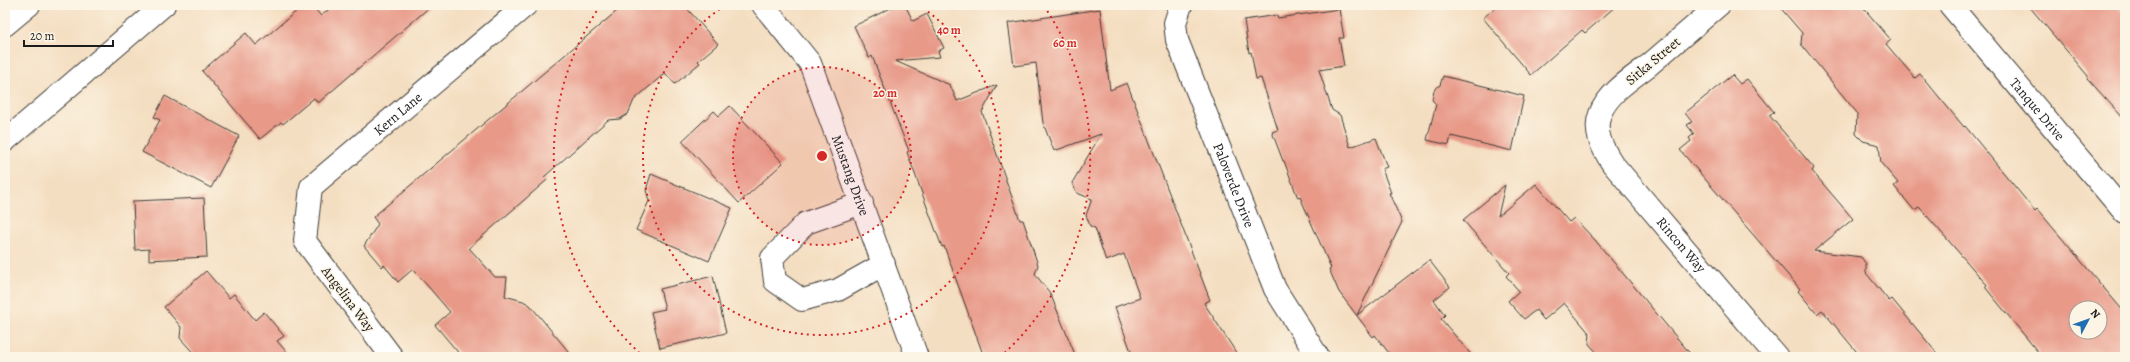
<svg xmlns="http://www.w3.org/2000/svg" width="2130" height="362" viewBox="0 0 2130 362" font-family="Alegreya,serif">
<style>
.building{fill:#e89988;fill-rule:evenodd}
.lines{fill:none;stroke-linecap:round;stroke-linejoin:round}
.minor-casing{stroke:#3c3935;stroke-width:24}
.secondary-casing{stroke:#3c3935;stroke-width:24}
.minor{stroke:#fff;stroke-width:22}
.secondary{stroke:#fff;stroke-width:22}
.ring{fill:none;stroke:#d62828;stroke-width:2;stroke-dasharray:2 4}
.labels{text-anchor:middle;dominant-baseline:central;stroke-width:3;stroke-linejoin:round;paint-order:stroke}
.street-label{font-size:14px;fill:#1c1c1c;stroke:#fcf5e5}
.centre{fill:#d62828;stroke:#fcf5e5;stroke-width:2}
.ring-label{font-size:12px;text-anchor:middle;font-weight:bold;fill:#d62828;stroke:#fcf5e5;stroke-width:3;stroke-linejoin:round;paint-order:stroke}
</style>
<rect width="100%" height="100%" fill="#fcf5e5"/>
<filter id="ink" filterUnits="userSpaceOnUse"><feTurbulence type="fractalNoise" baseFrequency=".025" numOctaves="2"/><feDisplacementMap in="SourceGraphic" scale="8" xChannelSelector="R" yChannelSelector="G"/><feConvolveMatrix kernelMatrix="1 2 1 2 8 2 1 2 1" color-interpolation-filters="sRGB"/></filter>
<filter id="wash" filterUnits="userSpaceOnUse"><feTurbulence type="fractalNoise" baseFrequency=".012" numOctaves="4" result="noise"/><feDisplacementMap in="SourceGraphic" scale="16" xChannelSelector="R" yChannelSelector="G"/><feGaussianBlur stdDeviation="0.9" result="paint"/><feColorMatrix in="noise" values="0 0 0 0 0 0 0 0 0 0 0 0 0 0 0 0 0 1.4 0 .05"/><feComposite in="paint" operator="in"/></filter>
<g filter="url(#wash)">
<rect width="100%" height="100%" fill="#f4dec1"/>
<g id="blocks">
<path class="building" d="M334 5H432L318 103 314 98 283 124 281 122 260 139 202 71 246 33 256 45 299 9H315L321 16Z
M624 5H684L718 44 698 61 700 63 675 84 665 73 634 100 628 114 620 119 608 120 544 177 547 180 469 248 495 277H507L505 296 523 301 530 305 573 357H462L435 325 450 312 413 269 398 282 384 265 382 267 364 246 378 224 373 217Z
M897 5H905L913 21 927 14 944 48 938 51 940 57 895 61 950 85 957 101 997 85 982 112 1020 220H1023L1038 265 1035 274 1050 293 1076 357H984L944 246 942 247 927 207 907 152 909 151 872 56 869 58 854 26Z
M1498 5H1617L1585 33 1582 30 1531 75 1483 18Z
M1778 5H1861L1891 40 1886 44 1915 78 1920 74 1964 127 1965 126 2035 211 2037 209 2125 313V357H2042L1985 287 1987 285 1934 224 1919 207 1914 210 1894 186 1898 183 1881 163 1879 145 1863 141 1856 134 1857 113 1801 44 1802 33ZM2076 308H2100V332H2076Z
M2028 5H2117L2125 15V120L2087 78 2088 76Z
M1100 9 1110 90 1127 83 1210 300 1204 303 1239 357H1133L1115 307 1140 298 1124 254 1106 261 1095 228 1090 226 1086 215 1092 199 1077 193 1072 183 1101 134 1054 151 1043 123 1036 63 1014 66 1008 23Z
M1339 9 1344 38H1339L1344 66 1319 70 1332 110 1340 115 1350 147 1376 138 1387 167 1382 169 1391 193H1389L1402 222 1357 315 1429 260 1450 287 1434 300 1445 315 1441 319 1473 357H1392L1375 335 1373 337 1339 292 1329 269 1331 268 1300 197 1298 198 1284 161H1283L1272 132 1278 130 1261 78 1256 79 1251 52 1249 53 1244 20 1277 15 1278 18Z
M1732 75 1740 84 1747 79 1774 112 1769 115 1814 168 1812 171 1853 219 1814 251 1861 257 1866 264V273L1889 301 1892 299 1940 357H1861L1822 310 1817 314 1798 291 1800 289 1680 150 1691 141 1689 138 1694 134 1687 125 1692 122 1685 113Z
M1443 76 1524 96 1512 151 1451 136 1449 145 1427 140 1436 104 1432 100 1434 90 1440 85Z
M165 96 239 136 211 188 142 152 160 120 154 117Z
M730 106 783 163 739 203 682 141 714 111 719 116Z
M651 174 732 208 709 261 636 230 649 201 646 190Z
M1536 184 1569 222 1574 218 1595 240 1693 357H1601L1589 344 1590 334 1564 303 1544 320 1536 310 1524 319 1508 301 1519 291 1506 276 1509 273 1463 220 1505 185 1498 216Z
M204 198 207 257 149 260V249L135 250 133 201Z
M206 271 229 298 234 294 255 320 264 312 284 336 277 341 291 357H197L180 338 181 327 164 307Z
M713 276 726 333 660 348 651 312 665 309 660 289Z"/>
</g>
</g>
<g filter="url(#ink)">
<use href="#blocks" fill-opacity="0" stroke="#3c3935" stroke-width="1"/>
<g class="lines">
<g class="minor-casing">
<g id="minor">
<path id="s1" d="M763 5 810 63 917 357"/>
<path id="s2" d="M1181 5 1175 23 1177 40 1275 289 1318 357"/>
<path id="s3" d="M1719 5C1696 25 1672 45 1649 65 1632 78 1608 93 1600 114 1593 132 1603 149 1612 163L1777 357"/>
<path id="s4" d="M1950 5 2125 213"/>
<path d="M862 203 806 223 772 258 775 281 802 300 838 290 884 264"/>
<path id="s5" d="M392 357 305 241 311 187 526 5"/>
</g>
</g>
<g class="secondary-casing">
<path id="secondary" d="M5 25 29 5
M5 141 164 5"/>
</g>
<use href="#minor" class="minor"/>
<use href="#secondary" class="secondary"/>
</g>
</g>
<circle cx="822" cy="156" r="89" fill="#d62828" fill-opacity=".12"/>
<g class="ring">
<circle cx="822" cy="156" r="89"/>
<path d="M918 5A179 179 0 1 1 726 5"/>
<path d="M644 357A268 268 0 0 1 600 6M1044 6A268 268 0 0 1 1000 357"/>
</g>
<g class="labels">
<g class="street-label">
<text transform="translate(1653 61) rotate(-40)">Sitka Street</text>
<text stroke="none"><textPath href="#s4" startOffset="136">Tanque Drive</textPath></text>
<text stroke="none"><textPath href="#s5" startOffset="313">Kern Lane</textPath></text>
<text stroke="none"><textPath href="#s1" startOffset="194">Mustang Drive</textPath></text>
<text stroke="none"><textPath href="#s2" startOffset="192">Paloverde Drive</textPath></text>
<text stroke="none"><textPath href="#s3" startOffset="322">Rincon Way</textPath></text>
<text transform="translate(348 299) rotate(53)">Angelina Way</text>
</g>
</g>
<circle cx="822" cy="156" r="6" class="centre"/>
<g class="ring-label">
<text x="949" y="34">40 m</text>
<text x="1065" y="47">60 m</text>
<text x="885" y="97">20 m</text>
</g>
<rect width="2130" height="362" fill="none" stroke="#fcf5e5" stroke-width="20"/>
<g transform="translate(2088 320) rotate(49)"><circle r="19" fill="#fcf5e5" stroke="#a29e95"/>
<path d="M0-3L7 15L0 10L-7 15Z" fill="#1f6fb2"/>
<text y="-6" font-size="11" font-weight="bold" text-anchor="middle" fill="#1c1c1c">N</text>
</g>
<path d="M24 40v6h89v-6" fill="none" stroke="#1c1c1c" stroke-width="2"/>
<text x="30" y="40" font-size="12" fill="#1c1c1c" stroke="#fcf5e5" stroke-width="3" paint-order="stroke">20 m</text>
</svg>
